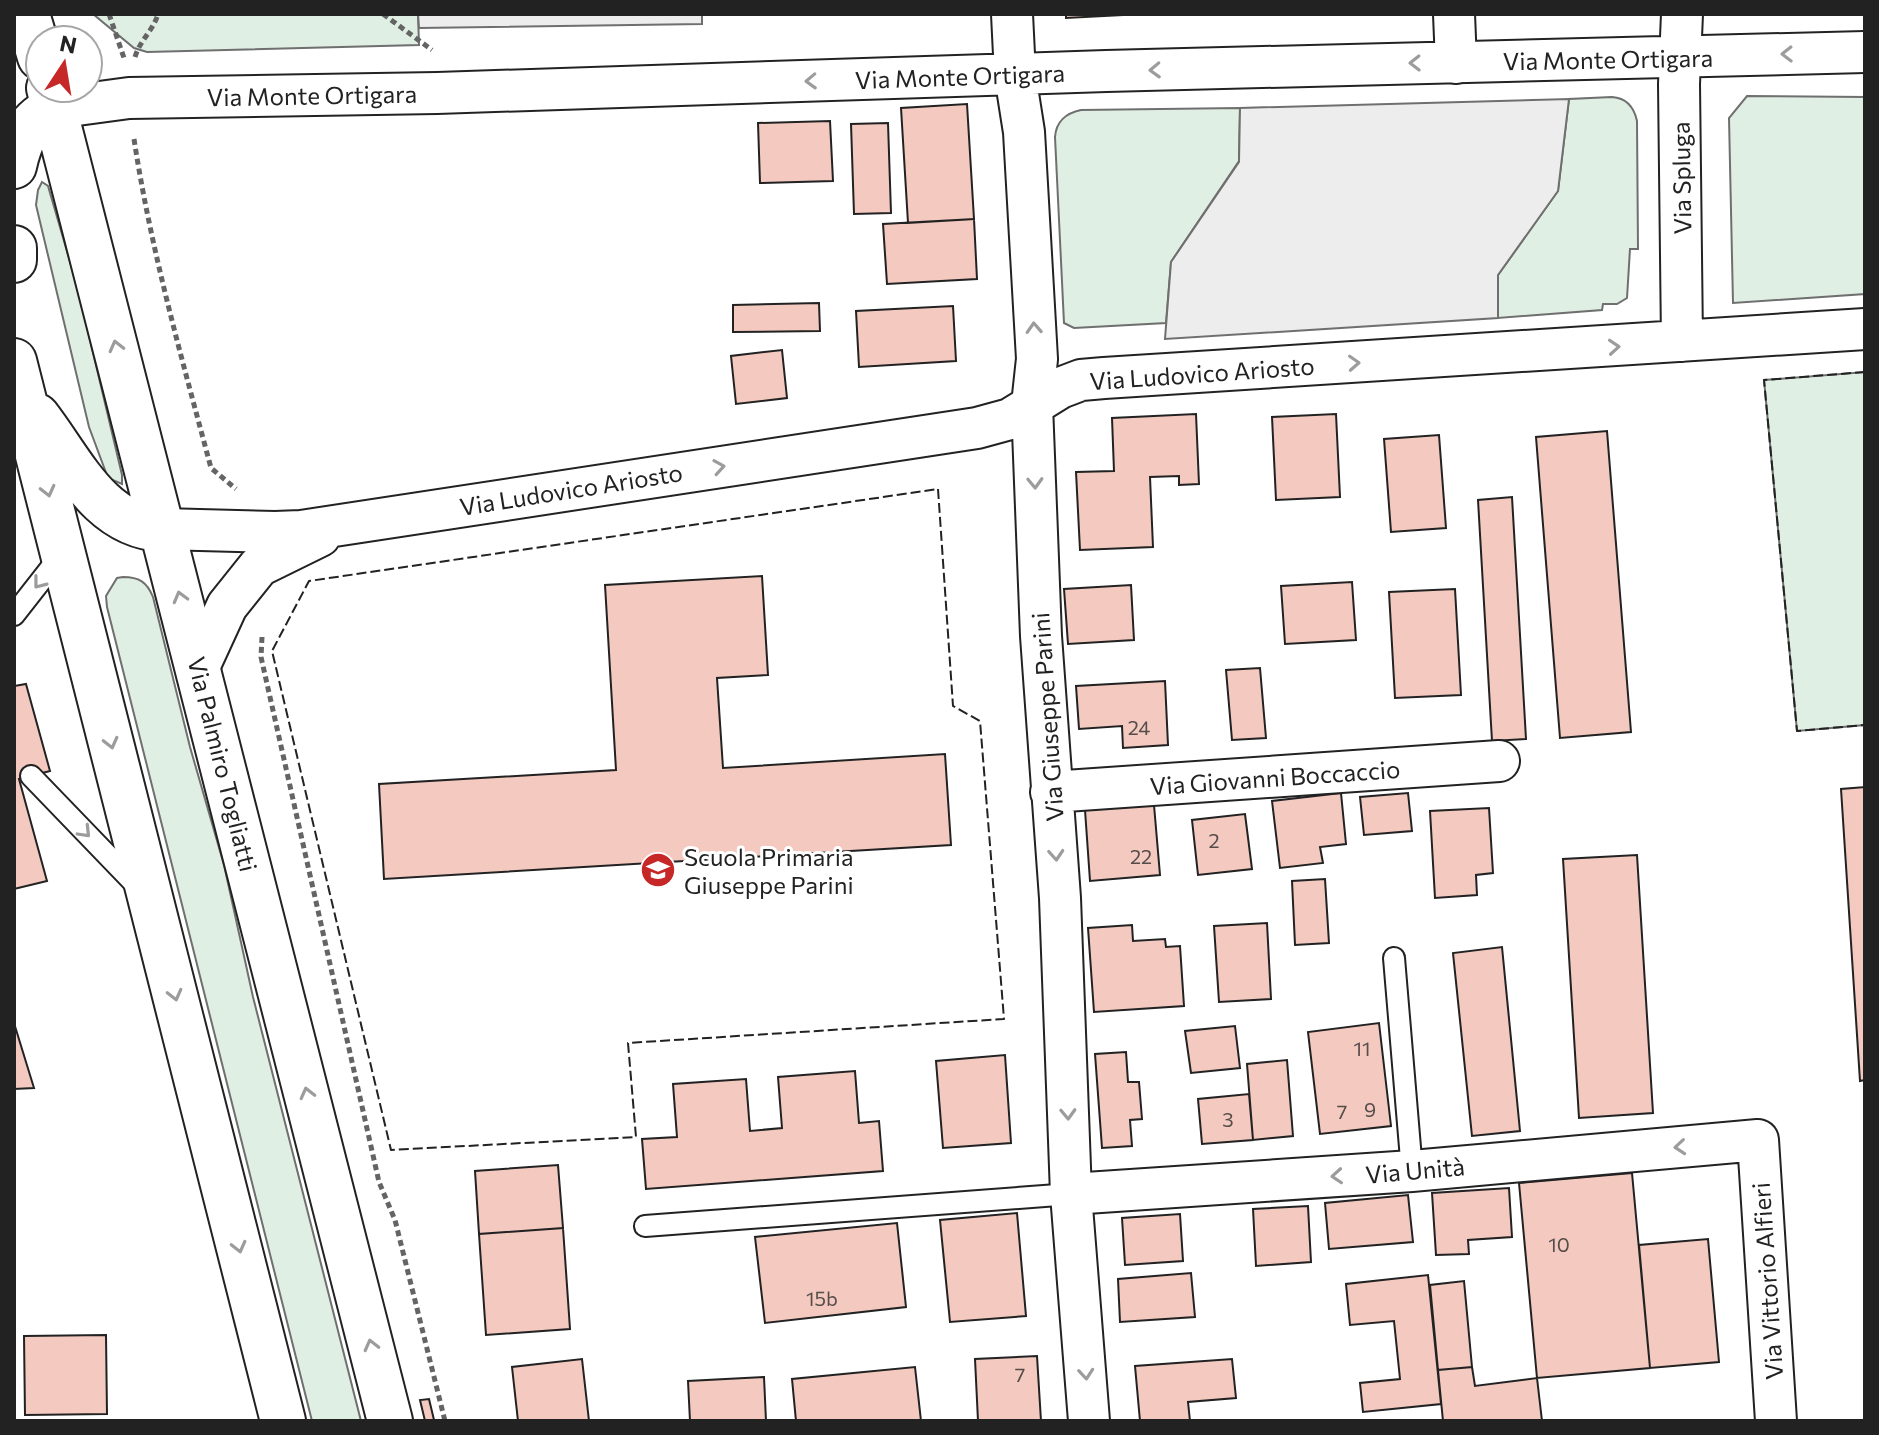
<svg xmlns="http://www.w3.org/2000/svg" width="1879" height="1435" viewBox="0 0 1879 1435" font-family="Commissioner,sans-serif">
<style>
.green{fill:#e0efe3;stroke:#6f6f6f;stroke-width:2}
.parking{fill:#ededed;stroke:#6f6f6f;stroke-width:2}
.building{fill:#f3c9c0;stroke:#222;stroke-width:2}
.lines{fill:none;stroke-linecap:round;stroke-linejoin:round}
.lane-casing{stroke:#222;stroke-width:24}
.street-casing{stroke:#222;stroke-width:44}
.secondary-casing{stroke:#222;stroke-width:48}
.path{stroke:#646464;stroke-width:5;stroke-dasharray:6 4;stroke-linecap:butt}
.lane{stroke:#fff;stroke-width:20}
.street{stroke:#fff;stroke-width:40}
.secondary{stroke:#fff;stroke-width:44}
.fence{stroke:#222;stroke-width:2;stroke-dasharray:10 4;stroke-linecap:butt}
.oneway{stroke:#9c9c9c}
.labels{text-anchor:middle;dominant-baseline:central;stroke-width:6;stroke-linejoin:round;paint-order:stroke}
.number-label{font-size:20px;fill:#564c4a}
.street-label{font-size:24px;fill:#222;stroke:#fff}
.poi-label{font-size:24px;fill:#222;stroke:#fff;text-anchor:start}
</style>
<rect width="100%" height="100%" fill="#fff"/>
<path class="green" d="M93 14H418L419 45 147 52 134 48Z
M1747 96 1865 97V294L1733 303 1729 118Z
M1612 97C1627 98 1634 107 1637 121L1638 249H1630L1627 298 1617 304H1603L1602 310 1498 318V275L1558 191 1569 99Z
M1240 108 1239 161 1171 262 1166 323 1074 328 1064 323 1055 137C1056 122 1066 113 1081 110Z
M42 182 48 186 78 289 122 475V484L108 478 89 427 36 205 38 190Z
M1865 372V725L1797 731 1764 380Z
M123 577C139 577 147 582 153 597L190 747 224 865 253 997 361 1421H312L107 607 106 596 117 578Z"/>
<path class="parking" d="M418 14H702V24L419 28Z
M1569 99 1558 191 1498 275V318L1165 339 1171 262 1239 162 1240 108Z"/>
<path class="building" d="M1066 14H1143L1066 18Z
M967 104 974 219 908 223 901 108Z
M830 121 833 181 760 183 758 123Z
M888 123 891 213 854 214 851 124Z
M974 219 977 279 887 284 883 224Z
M819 303 820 331 733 332V305Z
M953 306 956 361 859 367 856 311Z
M782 350 787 398 736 404 731 356Z
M1196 414 1199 484 1179 485V476L1150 477 1153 547 1080 550 1076 472 1114 471 1112 418Z
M1336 414 1340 497 1276 500 1272 417Z
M1607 431 1631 732 1560 738 1536 437Z
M1439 435 1446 528 1391 532 1384 439Z
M1512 497 1526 739 1492 741 1478 500Z
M762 576 768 675 717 678 723 768 945 754 951 845 384 879 379 784 616 770 605 585Z
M1352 582 1356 640 1285 644 1281 586Z
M1131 585 1134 640 1068 644 1064 589Z
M1455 589 1461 695 1395 698 1389 592Z
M1260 668 1266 738 1232 740 1226 670Z
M1165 681 1168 745 1123 748 1122 726 1079 729 1076 686Z
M26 684 50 771 19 779 47 881 14 889V686Z
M1865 787V1080L1860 1081 1841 789Z
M1341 793 1346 844 1320 847 1323 863 1280 868 1272 801Z
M1408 793 1412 831 1364 835 1360 797Z
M1154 805 1160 875 1090 881 1085 810Z
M1489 808 1493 873 1476 875 1477 895 1435 898 1430 811Z
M1245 814 1252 869 1198 875 1192 820Z
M1637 855 1653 1113 1579 1118 1563 859Z
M1325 879 1329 943 1295 945 1292 881Z
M1267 923 1271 999 1219 1002 1214 926Z
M1132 925 1133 941 1165 939 1166 947 1180 946 1184 1006 1094 1012 1088 928Z
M1502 947 1520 1131 1472 1136 1453 953Z
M14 1023 34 1088 14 1089Z
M1379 1023 1391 1126 1320 1134 1308 1032Z
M1235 1026 1240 1068 1191 1073 1185 1031Z
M1126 1052 1128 1082H1139L1142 1119 1130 1120 1132 1146 1102 1148 1095 1054Z
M1005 1055 1011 1143 943 1148 936 1061Z
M1287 1060 1293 1136 1253 1140 1247 1064Z
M855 1071 859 1123 879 1121 883 1171 646 1189 642 1139 677 1137 673 1084 746 1079 750 1131 782 1128 778 1077Z
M1249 1094 1253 1140 1202 1144 1198 1099Z
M558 1165 563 1228 479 1234 475 1171Z
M1632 1173 1650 1368 1537 1378 1519 1183Z
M1509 1188 1512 1237 1468 1240 1469 1254 1436 1255 1432 1193Z
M1408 1195 1413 1242 1329 1249 1325 1203Z
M1308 1206 1311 1262 1256 1266 1253 1209Z
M1017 1213 1026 1316 950 1322 940 1220Z
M1180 1214 1183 1261 1125 1265 1122 1218Z
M897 1223 906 1307 765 1323 755 1237Z
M563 1228 570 1329 486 1335 479 1234Z
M1708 1239 1719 1362 1650 1368 1639 1245Z
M1191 1273 1195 1317 1120 1322 1118 1279Z
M1428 1275 1441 1404 1363 1412 1360 1383 1400 1379 1394 1321 1350 1325 1346 1284Z
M1464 1281 1472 1367 1438 1370 1430 1285Z
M106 1335 107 1414 25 1415 24 1336Z
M1037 1356 1041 1421H978L975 1359Z
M582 1359 589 1421H518L512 1367Z
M1232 1359 1236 1398 1188 1402 1190 1421H1140L1135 1366Z
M915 1367 921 1421H796L792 1379Z
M1472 1367 1475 1386 1537 1378 1542 1421H1443L1438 1370Z
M764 1377 766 1421H690L688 1381Z
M429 1399 434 1420 425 1421 420 1400Z"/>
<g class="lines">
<g class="lane-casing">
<path id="lane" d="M14 615 61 555
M31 776 139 888
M1394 958 1412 1171
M645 1226 1071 1194"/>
</g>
<g class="street-casing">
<path id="street" d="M1012 14 1015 75 1024 132 1037 359 1032 405 1041 636 1060 898 1071 1194 1089 1421
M1454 14 1456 63
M1682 14 1679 84 1682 341
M55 108 129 98 437 93 1106 71 1865 52
M162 529 275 532 301 531 977 428 1010 419 1060 388 1081 380 1104 378 1865 329
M199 667 227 606 259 566 320 536
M1051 792 1499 761
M1071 1194 1412 1171 1758 1140 1776 1421"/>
</g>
<g class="secondary-casing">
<path id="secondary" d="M27 14 40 57
M49 88 390 1421
M14 166C20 139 29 119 55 108
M14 248V260
M14 361 283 1421
M37 416C72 461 99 526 162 529"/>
</g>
<path class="path" d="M109 14 124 58
M383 14 432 50
M135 57C140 40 153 31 158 14
M134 139C151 251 182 359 211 468L236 489
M262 637 261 657 379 1182 395 1220 445 1421"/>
<use href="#lane" class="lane"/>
<use href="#street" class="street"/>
<use href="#secondary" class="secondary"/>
<path class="fence" d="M1865 372 1764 380 1797 731 1865 725
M938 489 953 706 980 721 1004 1019 628 1043 636 1137 391 1150 272 651 309 581Z"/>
</g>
<defs><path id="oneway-chevron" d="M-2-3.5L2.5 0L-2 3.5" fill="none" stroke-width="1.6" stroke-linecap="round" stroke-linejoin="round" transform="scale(2)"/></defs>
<g class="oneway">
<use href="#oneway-chevron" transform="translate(1787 54) rotate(179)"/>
<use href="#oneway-chevron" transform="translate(1415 63) rotate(179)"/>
<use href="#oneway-chevron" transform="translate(1155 70) rotate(178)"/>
<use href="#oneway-chevron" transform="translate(811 81) rotate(178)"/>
<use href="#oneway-chevron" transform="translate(1034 328) rotate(-93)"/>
<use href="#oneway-chevron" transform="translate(116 346) rotate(-104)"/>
<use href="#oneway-chevron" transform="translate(1614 347) rotate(-4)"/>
<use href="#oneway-chevron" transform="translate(1354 363) rotate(-3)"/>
<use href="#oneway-chevron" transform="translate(719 467) rotate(-9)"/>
<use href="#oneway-chevron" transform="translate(1035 483) rotate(88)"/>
<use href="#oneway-chevron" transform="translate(48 491) rotate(76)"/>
<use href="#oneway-chevron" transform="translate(39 583) rotate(128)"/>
<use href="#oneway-chevron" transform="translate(180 597) rotate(-105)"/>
<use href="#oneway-chevron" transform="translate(111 743) rotate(76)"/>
<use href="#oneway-chevron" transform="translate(85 832) rotate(46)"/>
<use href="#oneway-chevron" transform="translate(1056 855) rotate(86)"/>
<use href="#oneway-chevron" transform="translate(175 995) rotate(76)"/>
<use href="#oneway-chevron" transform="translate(307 1093) rotate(-104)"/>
<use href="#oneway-chevron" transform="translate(1068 1114) rotate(88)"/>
<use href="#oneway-chevron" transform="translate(1680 1147) rotate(175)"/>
<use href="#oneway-chevron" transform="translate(1337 1176) rotate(176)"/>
<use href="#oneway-chevron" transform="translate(239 1247) rotate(76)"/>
<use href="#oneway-chevron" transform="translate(371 1345) rotate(-104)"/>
<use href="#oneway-chevron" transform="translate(1086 1374) rotate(85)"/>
</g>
<defs>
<g id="school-disc" transform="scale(1.8)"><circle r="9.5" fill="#c62828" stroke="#fff"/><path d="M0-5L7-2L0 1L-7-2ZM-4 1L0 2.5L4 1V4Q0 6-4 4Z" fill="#fff"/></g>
</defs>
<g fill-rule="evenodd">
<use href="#school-disc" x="658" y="870"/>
</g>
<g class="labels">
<g class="number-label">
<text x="1139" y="727">24</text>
<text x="1214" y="840">2</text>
<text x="1141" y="856">22</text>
<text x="1362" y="1048">11</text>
<text x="1370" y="1109">9</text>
<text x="1342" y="1111">7</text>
<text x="1228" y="1119">3</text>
<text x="1559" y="1244">10</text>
<text x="822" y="1298">15b</text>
<text x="1020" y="1374">7</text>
</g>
<g class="street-label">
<text transform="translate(1608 59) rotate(-1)">Via Monte Ortigara</text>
<text transform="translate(960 76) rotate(-2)">Via Monte Ortigara</text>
<text transform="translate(312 95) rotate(-1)">Via Monte Ortigara</text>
<text transform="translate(1681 178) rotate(-91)">Via Spluga</text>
<text transform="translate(1202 373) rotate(-4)">Via Ludovico Ariosto</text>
<text transform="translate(571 489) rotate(-9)">Via Ludovico Ariosto</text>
<text transform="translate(1047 717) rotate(-94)">Via Giuseppe Parini</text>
<text transform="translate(223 764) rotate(76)">Via Palmiro Togliatti</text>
<text transform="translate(1275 777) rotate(-4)">Via Giovanni Boccaccio</text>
<text transform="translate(1415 1170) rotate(-5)">Via Unità</text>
<text transform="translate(1767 1281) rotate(-94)">Via Vittorio Alfieri</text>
</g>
<g class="poi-label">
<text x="684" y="856">Scuola Primaria<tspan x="684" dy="28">Giuseppe Parini</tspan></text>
</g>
</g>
<rect width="1879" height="1435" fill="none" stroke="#222222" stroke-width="32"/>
<g transform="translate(64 64) rotate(12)"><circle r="38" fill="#ffffff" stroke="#a7a7a7" stroke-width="2"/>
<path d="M0-6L14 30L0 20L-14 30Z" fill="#c62828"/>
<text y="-12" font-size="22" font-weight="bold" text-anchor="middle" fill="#222222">N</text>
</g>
</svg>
